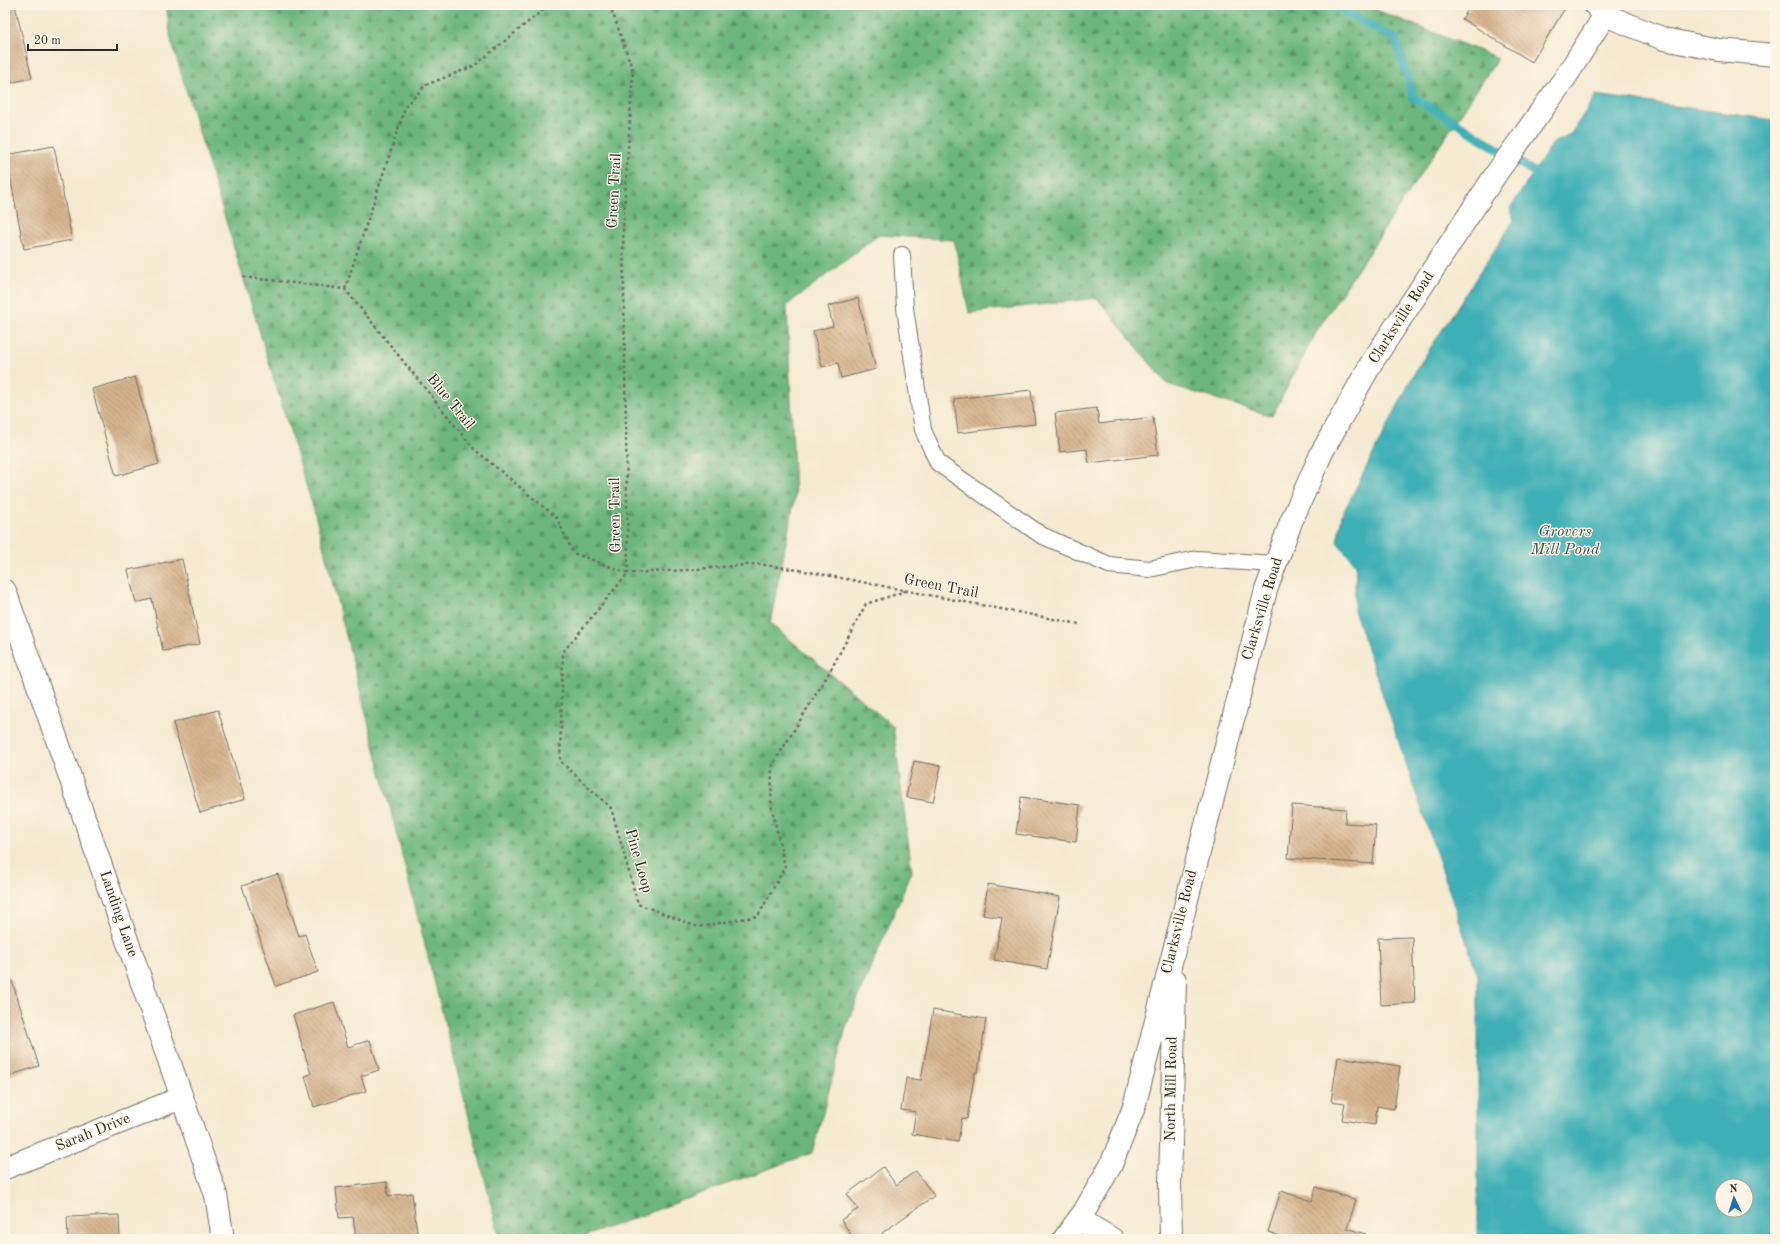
<svg xmlns="http://www.w3.org/2000/svg" width="1780" height="1244" viewBox="0 0 1780 1244" font-family="'Old Standard TT',serif">
<style>
.forest{fill:url(#forest-firs);stroke:#4c7054}
.water{fill:#3eafb5;stroke:#346d70;fill-rule:evenodd}
.lines{fill:none;stroke-linecap:round;stroke-linejoin:round}
.stream{stroke:#3eafb5;stroke-width:9}
.building{fill:url(#building-back-hatch)}
.lane-casing{stroke:#726e65;stroke-width:18}
.street-casing{stroke:#726e65;stroke-width:24}
.secondary-casing{stroke:#726e65;stroke-width:24}
.path{stroke:#726e65;stroke-width:2.5;stroke-dasharray:3 3;stroke-linecap:butt}
.lane{stroke:#fff;stroke-width:16}
.street{stroke:#fff;stroke-width:22}
.secondary{stroke:#fff;stroke-width:22}
.labels{text-anchor:middle;dominant-baseline:central;stroke-width:3;stroke-linejoin:round;paint-order:stroke}
.street-label{font-size:15px;fill:#2b2b2b;stroke:#fcf5e5}
.water-label{font-size:16px;font-style:italic;fill:#32595b;stroke:#fcf5e5}
</style>
<defs>
<pattern id="forest-firs" width="22" height="20" patternUnits="userSpaceOnUse"><rect width="22" height="20" fill="#6cb67e"/><path d="M5 1l3.5 6h-7zM16 11l3.5 6h-7z" fill="#599467"/></pattern>
<pattern id="building-back-hatch" width="6" height="6" patternUnits="userSpaceOnUse"><rect width="6" height="6" fill="#d5b38e"/><path d="M-1 5l2 2M0 0l6 6M5-1l2 2" fill="none" stroke="#ad9274"/></pattern>
</defs>
<rect width="100%" height="100%" fill="#fcf5e5"/>
<filter id="ink" filterUnits="userSpaceOnUse"><feTurbulence type="fractalNoise" baseFrequency=".025" numOctaves="2"/><feDisplacementMap in="SourceGraphic" scale="8" xChannelSelector="R" yChannelSelector="G"/><feConvolveMatrix kernelMatrix="1 2 1 2 8 2 1 2 1" color-interpolation-filters="sRGB"/></filter>
<filter id="wash" filterUnits="userSpaceOnUse"><feTurbulence type="fractalNoise" baseFrequency=".012" numOctaves="4" result="noise"/><feDisplacementMap in="SourceGraphic" scale="16" xChannelSelector="R" yChannelSelector="G"/><feGaussianBlur stdDeviation="0.9" result="paint"/><feColorMatrix in="noise" values="0 0 0 0 0 0 0 0 0 0 0 0 0 0 0 0 0 1.4 0 .05"/><feComposite in="paint" operator="in"/></filter>
<g filter="url(#wash)">
<rect width="100%" height="100%" fill="#f5ead1"/>
<path class="forest" d="M166 5H1364L1498 58 1318 329 1272 416 1167 384 1097 298 969 313 954 240 879 235 787 305 795 497 770 623 893 726 912 871 847 1024 812 1153 577 1239H500L315 514 171 40Z"/>
<path class="water" d="M1596 95 1775 120V1239H1478V976L1354 610 1356 565 1337 542 1342 515 1416 370 1514 220 1510 208 1553 143 1570 135ZM1722 1186H1746V1210H1722Z"/>
<g class="lines">
<path class="stream" d="M1332 5 1396 39 1414 98 1449 118 1534 172"/>
</g>
<g id="blocks">
<path class="building" d="M5 5H15L32 78 5 84Z
M1471 5H1567L1532 62 1462 19Z
M54 146 72 240 24 249 6 155Z
M858 298 876 369 841 378 838 363 822 367 813 331 833 326 828 306Z
M135 377 159 464 116 476 92 389Z
M1031 390 1035 424 958 433 954 399Z
M1097 408 1099 424 1153 417 1158 455 1089 463 1087 449 1060 452 1055 413Z
M182 559 200 644 163 651 152 599 136 603 128 570Z
M218 710 245 799 200 813 173 723Z
M914 761 941 766 933 802 906 797Z
M1021 797 1080 805 1076 842 1016 834Z
M1292 805 1346 809 1345 823 1376 825 1373 864 1288 858Z
M278 874 299 936 305 934 318 972 276 986 242 886Z
M988 884 1060 897 1047 969 994 960 1002 918 983 915Z
M1412 937 1415 1003 1381 1005 1378 938Z
M11 978 39 1066 5 1077V980Z
M334 1002 348 1047 370 1040 379 1070 361 1076 366 1091 314 1107 305 1076 311 1074 293 1015Z
M933 1010 986 1019 978 1072H975L967 1119 962 1118 958 1142 912 1134 916 1112 901 1110 906 1078 921 1080Z
M1338 1057 1400 1066 1394 1109 1377 1106 1375 1125 1342 1120 1345 1103 1331 1101Z
M883 1167 896 1185 916 1171 934 1196 882 1233 887 1239H854L841 1220 858 1209 847 1194Z
M387 1182 388 1196 412 1193 418 1239H356L353 1217 339 1218 336 1188Z
M1316 1187 1356 1200 1347 1228 1366 1234 1364 1239H1289L1268 1232 1281 1191 1312 1201Z
M119 1215 120 1239H68L67 1217Z"/>
</g>
</g>
<g filter="url(#ink)">
<use href="#blocks" fill-opacity="0" stroke="#726e65" stroke-width="1"/>
<g class="lines">
<g class="lane-casing">
<path id="lane" d="M902 255 905 308 923 430 938 463 1041 535 1109 565 1149 569 1197 559 1275 564"/>
</g>
<g class="street-casing">
<path id="street" d="M5 591 216 1195 223 1239
M5 1168 181 1098
M1079 1219 1112 1239
M1064 1239 1084 1212 1111 1165 1134 1107 1266 590 1291 522 1322 452 1372 362 1498 171 1565 78 1605 15
M1171 1239 1170 1185 1175 980"/>
</g>
<g class="secondary-casing">
<path id="secondary" d="M1595 5 1605 15 1664 39 1719 50 1775 55"/>
</g>
<path class="path" d="M610 5 633 71 623 227 628 573 687 570 758 564 805 571 1079 624
M243 277 345 289 474 449 557 518 573 553 628 573 563 652 560 761 611 808 638 904 698 927 758 916 785 867 771 804 772 766 829 673 866 604 906 591
M345 289 406 105 426 85 474 66 549 5"/>
<use href="#lane" class="lane"/>
<use href="#street" class="street"/>
<use href="#secondary" class="secondary"/>
</g>
</g>
<g class="labels">
<g class="street-label">
<text transform="translate(615 191) rotate(-87)">Green Trail</text>
<text transform="translate(1402 318) rotate(-57)">Clarksville Road</text>
<text transform="translate(450 402) rotate(51)">Blue Trail</text>
<text transform="translate(616 515) rotate(-91)">Green Trail</text>
<text transform="translate(941 587) rotate(11)">Green Trail</text>
<text transform="translate(1263 609) rotate(-73)">Clarksville Road</text>
<text transform="translate(638 861) rotate(74)">Pine Loop</text>
<text transform="translate(118 914) rotate(71)">Landing Lane</text>
<text transform="translate(1180 922) rotate(-76)">Clarksville Road</text>
<text transform="translate(1172 1089) rotate(-89)">North Mill Road</text>
<text transform="translate(93 1133) rotate(-22)">Sarah Drive</text>
</g>
<g class="water-label">
<text x="1565" y="532">Grovers<tspan x="1565" dy="18">Mill Pond</tspan></text>
</g>
</g>
<rect width="1780" height="1244" fill="none" stroke="#fcf5e5" stroke-width="20"/>
<g transform="translate(1734 1198) rotate(356)"><circle r="19" fill="#fcf5e5" stroke="#a8a49b"/>
<path d="M0-3L7 15L0 10L-7 15Z" fill="#1f6fb2"/>
<text y="-6" font-size="11" font-weight="bold" text-anchor="middle" fill="#2b2b2b">N</text>
</g>
<path d="M28 44v6h89v-6" fill="none" stroke="#2b2b2b" stroke-width="2"/>
<text x="34" y="44" font-size="12" fill="#2b2b2b" stroke="#fcf5e5" stroke-width="3" paint-order="stroke">20 m</text>
</svg>
